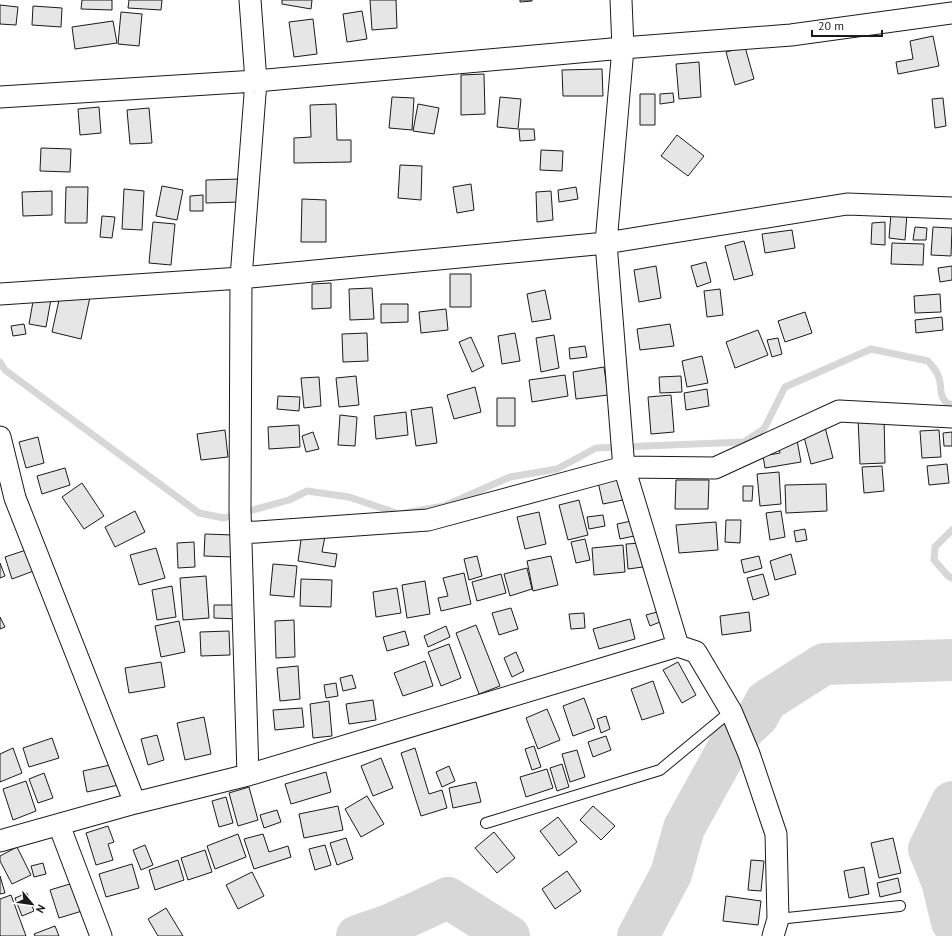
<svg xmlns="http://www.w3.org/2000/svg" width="952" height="936" viewBox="0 0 952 936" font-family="'PT Sans',sans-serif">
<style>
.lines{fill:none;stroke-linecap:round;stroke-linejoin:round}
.stream{stroke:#d7d7d7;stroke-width:7}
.river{stroke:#d7d7d7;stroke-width:42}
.building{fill:#e6e6e6;stroke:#1a1a1a}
.service-casing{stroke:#1a1a1a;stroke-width:12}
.minor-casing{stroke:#1a1a1a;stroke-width:23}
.service{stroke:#fff;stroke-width:10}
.minor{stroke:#fff;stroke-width:21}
</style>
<rect width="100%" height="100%" fill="#fff"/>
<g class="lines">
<path class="stream" d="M0 362 5 370 199 513 224 518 289 500 307 491 349 497 399 514 444 506 510 477 557 469 596 448 744 442 764 429 785 387 871 349 928 361C931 365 936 370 938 375 943 386 937 401 952 405
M952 530 935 547 934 560 948 576 952 578"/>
<path class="river" d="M952 802 929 849 942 881 952 922
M357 936 389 925 448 898 509 936
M638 936 671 874 684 828 732 741 758 716 766 701 824 664 952 660"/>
</g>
<path class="building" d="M82 0H112V10L81 9Z
M129 0H162L161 10 128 8Z
M282 0H312L311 9 282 4Z
M370 0H396L397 28 372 30Z
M520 0H532V1L520 2Z
M0 5 18 7 16 25 0 24Z
M33 6 62 8 61 27 32 25Z
M362 11 367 39 347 42 343 14Z
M121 12 142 14 139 46 118 44Z
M313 19 317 54 294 57 289 22Z
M113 21 117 43 75 49 72 27Z
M933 36 939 66 898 74 896 62 913 59 910 41Z
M745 47 754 79 735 85 726 52Z
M699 62 701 97 679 99 676 64Z
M602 69 603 96H563L562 70Z
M484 74 485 114 461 115V75Z
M673 93 674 102 660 104V94Z
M640 94H655V125H640Z
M392 97 414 98 412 130 389 128Z
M500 97 521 99 518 129 497 127Z
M943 98 946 126 935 128 932 99Z
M336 104 337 140H351V162L294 163V138L311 137 310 105Z
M418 104 439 108 434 134 413 131Z
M99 107 101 133 80 135 78 109Z
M149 108 152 143 130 144 127 110Z
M519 129H534L535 140 520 141Z
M677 135 704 156 688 176 661 156Z
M41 148 71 149 70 172 40 171Z
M541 150 563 151 562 171 540 170Z
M400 165 422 166 421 200 398 198Z
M240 179V202L206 203V180Z
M471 184 474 210 457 213 453 187Z
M162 186 183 190 177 220 156 216Z
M66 187H88L87 223H65Z
M576 187 578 199 559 202 558 190Z
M124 189 144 191 142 230 122 229Z
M52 191V215L23 216 22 192Z
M551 191 553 220 537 222 536 192Z
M203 195V211H190V196Z
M302 199 326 200V242H301Z
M891 213 907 214 905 240 889 238Z
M102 216 115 217 112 238 100 237Z
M153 222 175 224 171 265 149 263Z
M885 222V245L871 244 872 223Z
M915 227 927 228 926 240H913Z
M933 227 952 228 951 256 931 255Z
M792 230 795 248 765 253 762 234Z
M744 241 753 275 734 280 725 246Z
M892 243 924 244 923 265 891 264Z
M706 262 711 282 697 287 691 266Z
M656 266 661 298 639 302 634 270Z
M952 266V280L940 282 938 268Z
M450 274H471V307H450Z
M331 283V308L312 309V284Z
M372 288 374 319 350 320 349 289Z
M720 289 723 315 707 317 704 291Z
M545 290 551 319 532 322 527 294Z
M61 291 90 297 81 339 52 332Z
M940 294 941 312 915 313 914 296Z
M34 296 51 299 46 327 29 324Z
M381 304H408V322L381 323Z
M446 309 448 330 421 333 419 312Z
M805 312 812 333 785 342 778 321Z
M942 317 943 330 916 333 915 320Z
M24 324 26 334 13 336 11 326Z
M670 324 674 346 640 350 637 329Z
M758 330 768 355 735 368 726 342Z
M367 333 368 361 343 362 342 334Z
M515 333 520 361 502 364 498 336Z
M554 335 559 368 541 372 536 338Z
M471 337 484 366 472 372 459 342Z
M778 338 782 354 772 357 767 340Z
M585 346 587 357 570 359 569 348Z
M702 356 708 383 687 387 682 361Z
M604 367 608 395 576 399 573 372Z
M565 375 568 396 532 402 529 380Z
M356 376 359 405 339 407 336 378Z
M681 376 682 392 660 393 659 377Z
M319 377 321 406 304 408 301 378Z
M475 387 481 412 454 419 447 395Z
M707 389 709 406 686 410 684 393Z
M671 395 674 432 651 434 648 397Z
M278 396 300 397 299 411 277 409Z
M497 398H515V426H497Z
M432 407 437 443 416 446 411 410Z
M406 412 408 435 376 439 374 416Z
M340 415 357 417 355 446 338 445Z
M884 417 885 463 860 464 858 418Z
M299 425 300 447 269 449 268 427Z
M825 427 833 458 811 464 803 433Z
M225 430 228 457 201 460 197 434Z
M939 430 941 457 922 458 920 431Z
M313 432 319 449 306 452 302 436Z
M952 432V446H944L943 433Z
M38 437 44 463 26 468 19 442Z
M797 440 801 462 765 468 763 456 780 453 778 444Z
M947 464 949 483 929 485 927 466Z
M882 466 884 491 864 493 862 467Z
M65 468 70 485 42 494 37 476Z
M779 472 781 504 760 506 757 474Z
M623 476 628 499 603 504 598 482Z
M676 480H709L708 509H675Z
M82 483 104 516 84 529 62 497Z
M826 484 827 511 786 513 785 485Z
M743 486H753L752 501H743Z
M579 500 588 535 568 540 559 505Z
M135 511 145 532 115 547 105 527Z
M781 511 785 537 770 540 766 513Z
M539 512 546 544 525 549 517 517Z
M603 515 605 526 589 529 587 517Z
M636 520 639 535 620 539 617 524Z
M726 520H741L740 543 725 542Z
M716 522 718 550 679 553 676 525Z
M805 529 807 540 796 542 794 531Z
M302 533 325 536 322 552 337 554 335 567 298 561Z
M205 534 233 535 232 557 204 556Z
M585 539 590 560 576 563 571 542Z
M194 542 195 567 178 568 177 543Z
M641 543 643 567 628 569 626 544Z
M623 545 625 572 594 575 592 548Z
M32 548 39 569 12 579 5 557Z
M156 548 165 578 139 585 130 555Z
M791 554 796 574 775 580 770 561Z
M477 556 482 576 469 580 464 559Z
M551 556 558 585 533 591 527 561Z
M759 556 762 568 744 573 741 560Z
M0 563 5 576 0 578Z
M273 564 297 566 294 597 270 595Z
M527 568 532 589 510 596 504 574Z
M464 573 471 604 441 611 438 598 448 596 443 578Z
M501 574 506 593 477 601 472 582Z
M763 574 769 595 753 600 747 578Z
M206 576 209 618 183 620 180 578Z
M301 579 332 580 331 607 300 606Z
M425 581 430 614 407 618 402 585Z
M172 586 176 617 157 620 152 590Z
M397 588 401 613 376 617 373 592Z
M214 605H240V619L214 618Z
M511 608 518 629 499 635 492 613Z
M657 612 660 622 650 626 646 615Z
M749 612 751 631 722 635 720 616Z
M584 613 585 628 571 629 569 614Z
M0 617 5 627 0 629Z
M630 619 635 639 599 649 593 629Z
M294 620 295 657 276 658 275 621Z
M179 621 185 652 161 657 155 626Z
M476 625 500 686 479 694 456 633Z
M446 626 450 637 428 647 424 636Z
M229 631 230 655 201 656 200 632Z
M405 631 409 645 387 651 383 637Z
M449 644 461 678 441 686 428 652Z
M516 652 524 671 512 677 504 658Z
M425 661 433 686 403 696 394 673Z
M161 662 165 687 129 693 125 668Z
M678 662 696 695 682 703 663 670Z
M298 666 300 699 280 701 277 668Z
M352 675 356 688 343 691 340 678Z
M653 681 664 713 642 720 631 689Z
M336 683 338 696 326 698 324 685Z
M584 698 595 728 573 736 563 706Z
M373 700 376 720 349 724 346 704Z
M329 701 332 736 313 738 310 704Z
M302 708 304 727 275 730 273 710Z
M547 709 560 740 538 749 526 718Z
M606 716 610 729 601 733 597 719Z
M204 717 211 754 185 760 177 723Z
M157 735 164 760 148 765 141 739Z
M606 736 611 750 593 757 588 742Z
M52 738 59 758 29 767 23 748Z
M534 746 541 767 532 770 525 749Z
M13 748 22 773 0 782V754Z
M415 748 429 794 442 790 447 808 421 816 401 753Z
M577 750 585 777 570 782 562 754Z
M381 758 393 788 373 796 361 766Z
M119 763 123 784 87 792 83 771Z
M562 764 569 787 557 791 550 768Z
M449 766 455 781 442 787 436 772Z
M547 769 553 788 526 797 520 777Z
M326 772 331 792 291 804 285 784Z
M44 773 53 798 38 803 29 779Z
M26 781 36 811 13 820 3 789Z
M476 782 481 802 453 808 449 788Z
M249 787 258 820 238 826 229 793Z
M367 796 384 824 361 837 345 809Z
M226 797 233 823 219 827 212 801Z
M338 806 343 830 304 838 299 814Z
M593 806 615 826 601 840 580 820Z
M277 810 281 822 264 828 260 815Z
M558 817 577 842 559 856 540 831Z
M108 826 114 842 108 844 113 860 96 865 86 833Z
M494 832 515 858 497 873 475 848Z
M238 834 246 857 215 869 207 846Z
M263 834 269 852 288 846 291 857 254 869 244 839Z
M346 838 353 859 337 865 330 843Z
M893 838 901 873 879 878 871 843Z
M145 845 153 865 141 870 133 850Z
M325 845 331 865 315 870 309 849Z
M17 847 31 875 12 884 0 861V856Z
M205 850 212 872 188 880 181 858Z
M178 860 184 880 155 890 149 870Z
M751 860 764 861 761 891 748 890Z
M43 863 46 874 34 877 31 866Z
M132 864 139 888 106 897 99 874Z
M864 867 869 894 849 898 844 871Z
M567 871 581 891 555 909 542 889Z
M252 872 264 896 238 909 226 885Z
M0 876 5 893 0 894Z
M898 878 901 892 880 897 877 883Z
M73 883 82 911 59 918 50 890Z
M27 893 34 911 22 916 15 898Z
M11 895 26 936H0V899Z
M726 896 761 901 758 925 723 921Z
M166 908 183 936H158L148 919Z
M55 926 59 936H35L34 934Z"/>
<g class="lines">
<g class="service-casing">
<path id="service" d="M486 823 660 770 731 711
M778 919 900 906"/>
</g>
<g class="minor-casing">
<path id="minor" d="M621 0 623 48 606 243 623 456 624 467 678 646
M0 97 256 81 623 48 791 35 952 13
M0 294 241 278 606 243 847 204 952 208
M0 437 15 498 135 803
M242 533 428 520 624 467 715 468 839 411 952 417
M248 775 240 510 241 278 256 81 250 0
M59 825 101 936
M0 841 135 803 248 775 678 646 696 652 731 711 749 754 776 834 778 919 773 936"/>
</g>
<use href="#service" class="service"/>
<use href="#minor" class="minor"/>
</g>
<g transform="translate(32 904) rotate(119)" stroke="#ffffff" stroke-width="3" paint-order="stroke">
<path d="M0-3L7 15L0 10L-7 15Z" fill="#1a1a1a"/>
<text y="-6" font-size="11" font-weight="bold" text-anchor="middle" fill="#1a1a1a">N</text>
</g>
<path d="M812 30v6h70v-6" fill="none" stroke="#1a1a1a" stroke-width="2"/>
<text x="818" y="30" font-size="12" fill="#1a1a1a" stroke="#ffffff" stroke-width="3" paint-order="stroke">20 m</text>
</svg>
